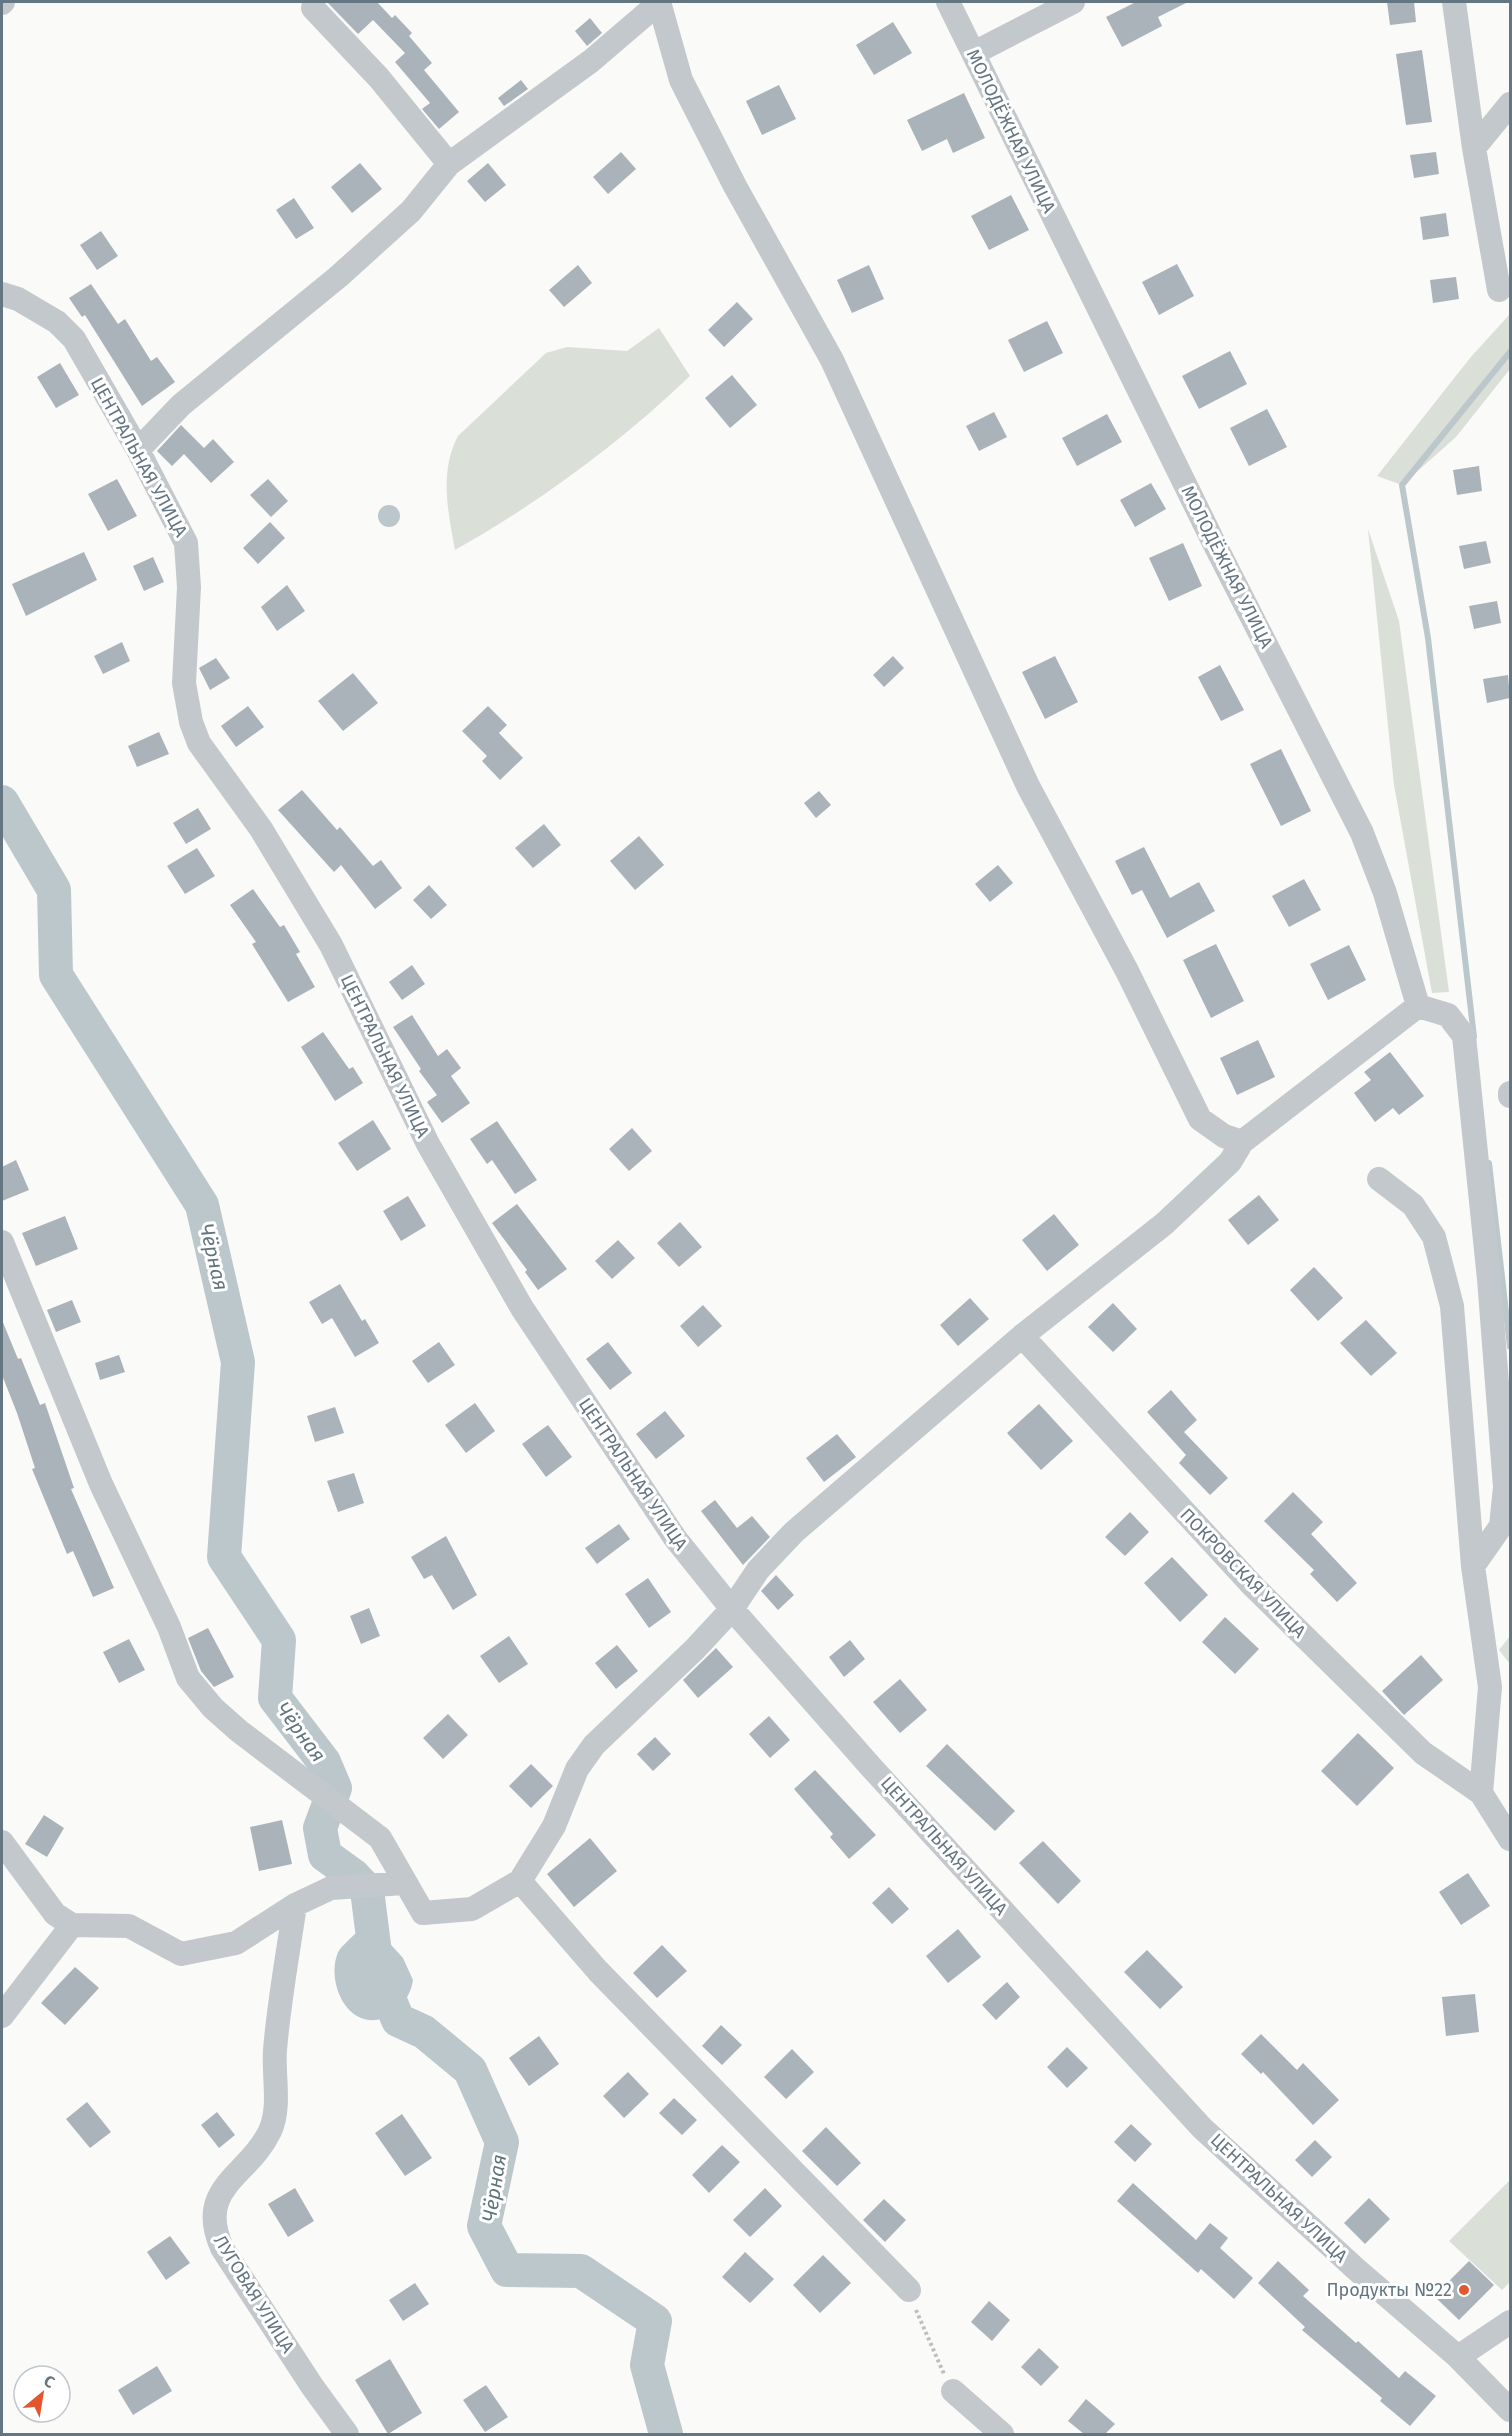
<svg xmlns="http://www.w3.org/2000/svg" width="1512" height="2436" viewBox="0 0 1512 2436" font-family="'Fira Sans',sans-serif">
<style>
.green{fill:#dadfd7}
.water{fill:#bbc7cb}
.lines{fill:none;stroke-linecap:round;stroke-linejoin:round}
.stream{stroke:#bbc7cb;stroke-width:6}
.river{stroke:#bbc7cb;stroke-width:34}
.building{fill:#aab3b9}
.path{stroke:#bbbfc2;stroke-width:4;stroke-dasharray:3 3;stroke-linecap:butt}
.minor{stroke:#c3c8cc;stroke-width:24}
.poi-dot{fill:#e4572e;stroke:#fff;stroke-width:2}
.labels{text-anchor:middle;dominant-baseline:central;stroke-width:6;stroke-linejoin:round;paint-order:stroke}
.street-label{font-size:18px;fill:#657683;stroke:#fff}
.poi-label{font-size:18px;fill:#657683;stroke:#fff;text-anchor:end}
.water-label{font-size:20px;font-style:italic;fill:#60757c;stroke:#fff}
</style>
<rect width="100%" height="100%" fill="#fafaf8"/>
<path class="green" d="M1510 314V369L1456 437 1402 485 1377 476 1470 358Z
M659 328 690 376C620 443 540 502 455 550 448 511 439 472 458 436L546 353 567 347 627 351Z
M1368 529 1399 621 1449 992 1432 993 1394 785Z
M1510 1636V1664L1499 1650Z
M1510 2180V2282L1502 2290 1449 2241Z"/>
<path class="water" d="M378 516a11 11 0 1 1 22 0a11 11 0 1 1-22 0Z
M355 1934 383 1936 403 1958 413 1980C410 2004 383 2031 357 2016 338 2005 330 1975 337 1955 339 1948 349 1940 355 1934Z"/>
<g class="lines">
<path class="stream" d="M1474 1037 1428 638 1402 485 1510 352
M1489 1163 1510 1347"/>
<path class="river" d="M2 802 54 890 56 975 202 1205 238 1362 224 1557 279 1640 275 1698 324 1762 335 1788 320 1828 325 1855 354 1876 367 1890 377 1969 398 2020 424 2032 470 2070 502 2142 484 2226 507 2270 581 2271 655 2321 647 2365 666 2434"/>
</g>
<path class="building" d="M327 2H377L392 18 395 15 412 33 409 36 432 63 424 70 459 112 439 129 422 109 430 103 395 62 405 53 373 20 358 34Z
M1136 2H1188L1158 17 1162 26 1122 47 1106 17Z
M1387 2H1414L1416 22 1390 25Z
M590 18 602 33 587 46 575 31Z
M893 22 912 53 874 75 856 45Z
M1422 50 1432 122 1406 125 1396 54Z
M521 80 528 89 504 106 498 98Z
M779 85 796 119 762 135 746 101Z
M964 93 985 138 953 153 947 139 922 151 907 120Z
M621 152 636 169 608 194 593 177Z
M1436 152 1439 174 1414 178 1410 155Z
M360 163 382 189 352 213 331 187Z
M488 163 506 185 485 202 467 181Z
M1011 195 1029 230 989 250 971 216Z
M294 198 314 228 296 239 276 210Z
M1446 213 1449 236 1423 240 1420 217Z
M101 231 118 256 97 270 80 245Z
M1177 264 1194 296 1159 315 1142 282Z
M578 265 592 283 564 307 549 290Z
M869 265 884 299 852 313 837 280Z
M1456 277 1459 299 1433 303 1430 280Z
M91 284 118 324 125 319 151 361 157 357 175 382 142 406 85 315 82 317 69 298Z
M737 302 753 319 724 347 708 330Z
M1047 321 1063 353 1024 372 1008 340Z
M1230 351 1247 384 1199 409 1182 376Z
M60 363 79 395 56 408 37 377Z
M732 375 757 405 730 428 705 398Z
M1267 409 1287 447 1249 466 1230 428Z
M994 412 1007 437 979 451 966 426Z
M1107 414 1122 442 1077 466 1062 438Z
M181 425 204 448 213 439 234 462 211 483 184 454 172 466 157 451Z
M1479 466 1482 491 1457 495 1453 470Z
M117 479 137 516 108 531 88 494Z
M268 479 288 501 271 517 250 495Z
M1151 483 1166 509 1135 527 1120 500Z
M270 522 285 538 258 564 243 548Z
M1486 541 1491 563 1464 569 1459 546Z
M1183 543 1202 586 1169 601 1149 558Z
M84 552 97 580 26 616 12 584Z
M153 557 164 582 144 591 133 566Z
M287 585 305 611 277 631 261 607Z
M1497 601 1501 623 1474 629 1469 606Z
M122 642 130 661 103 674 94 656Z
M893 656 904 668 884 687 873 675Z
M1055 656 1078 702 1045 719 1022 672Z
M216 658 230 678 210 690 199 668Z
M1220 665 1244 710 1221 721 1198 677Z
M353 673 378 703 343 731 318 701Z
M1508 675 1510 698 1487 703 1483 679Z
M248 706 264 727 236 747 221 726Z
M488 706 507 725 499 733 523 758 500 780 482 761 487 756 462 731Z
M159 732 169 754 137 767 128 746Z
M1281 749 1311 811 1281 826 1250 764Z
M302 790 337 830 340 827 373 866 381 860 402 888 375 909 341 865 334 872 278 810Z
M819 791 831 805 816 818 804 803Z
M198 808 211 829 186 844 173 823Z
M544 824 561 845 533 868 515 848Z
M639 836 664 865 635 890 610 861Z
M1144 847 1170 898 1199 882 1215 911 1167 938 1142 890 1132 895 1115 861Z
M197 848 215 876 185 894 167 866Z
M998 865 1013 883 990 902 975 884Z
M1304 879 1321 910 1289 927 1272 896Z
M429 885 447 905 431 919 413 900Z
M253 889 280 927 284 925 300 952 296 954 315 987 288 1002 252 944 256 942 230 905Z
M1216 944 1244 1001 1211 1018 1183 960Z
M1349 945 1366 980 1328 1000 1310 964Z
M412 965 425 984 402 1000 389 982Z
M412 1015 438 1056 447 1049 461 1068 451 1076 470 1103 442 1123 427 1102 437 1095 419 1071 421 1069 393 1027Z
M323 1032 349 1069 353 1067 363 1083 335 1101 301 1047Z
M1258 1040 1275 1077 1237 1095 1220 1058Z
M1390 1052 1424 1096 1399 1115 1393 1108 1375 1122 1354 1093 1371 1080 1364 1072Z
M373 1120 391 1149 357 1171 338 1143Z
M497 1121 537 1180 515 1194 492 1160 487 1164 470 1139Z
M632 1128 652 1151 629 1171 609 1149Z
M16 1160 29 1190 2 1201V1167Z
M1259 1195 1279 1220 1248 1245 1228 1220Z
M408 1196 426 1226 401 1241 383 1211Z
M517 1204 567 1269 538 1290 525 1272 527 1270 492 1223Z
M1054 1214 1079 1245 1047 1271 1022 1240Z
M65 1216 78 1249 36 1266 22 1233Z
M680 1222 702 1247 679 1267 657 1243Z
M618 1240 635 1258 612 1279 595 1261Z
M1314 1267 1343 1298 1318 1321 1290 1290Z
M340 1284 362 1321 365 1319 379 1343 355 1357 332 1318 322 1324 309 1302Z
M970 1298 989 1319 958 1346 940 1325Z
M72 1300 81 1322 56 1332 47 1310Z
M1113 1303 1137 1329 1113 1352 1088 1327Z
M703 1305 722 1326 698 1347 680 1326Z
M2 1320 18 1359 21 1358 40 1405 45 1403 74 1488 71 1489 114 1588 93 1597 73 1551 67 1554 32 1469 35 1468 17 1413 2 1375Z
M1366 1320 1397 1353 1371 1376 1340 1343Z
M439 1342 455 1365 428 1383 412 1361Z
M608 1342 632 1373 610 1390 586 1359Z
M119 1355 125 1372 100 1380 95 1363Z
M1171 1390 1197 1420 1184 1432 1228 1478 1210 1495 1179 1463 1186 1455 1147 1412Z
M475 1403 495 1431 466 1453 445 1425Z
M1039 1404 1073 1441 1041 1470 1007 1433Z
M335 1407 344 1433 315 1442 307 1416Z
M665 1411 685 1436 656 1459 636 1434Z
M548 1425 572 1457 546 1477 522 1444Z
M837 1434 856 1457 824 1482 806 1458Z
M354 1473 364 1503 338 1512 327 1481Z
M1293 1492 1323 1522 1311 1534 1357 1583 1337 1602 1310 1574 1314 1570 1264 1521Z
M715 1500 737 1528 752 1516 770 1537 743 1565 701 1511Z
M1130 1512 1149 1532 1125 1556 1105 1537Z
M619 1524 630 1539 597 1564 585 1548Z
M446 1536 477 1595 453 1610 432 1575 424 1579 411 1557Z
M1172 1557 1208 1595 1180 1622 1144 1583Z
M776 1575 794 1595 778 1610 761 1591Z
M648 1578 671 1612 649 1628 625 1594Z
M369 1608 380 1636 361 1644 350 1616Z
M1225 1617 1259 1649 1235 1674 1202 1642Z
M208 1628 234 1677 214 1687 201 1671 188 1638Z
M509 1636 528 1664 499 1683 480 1656Z
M129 1639 145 1670 119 1683 103 1652Z
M850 1640 865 1659 844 1677 829 1657Z
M617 1645 638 1671 616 1689 595 1663Z
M716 1648 733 1667 698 1698 683 1680Z
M1421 1655 1443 1680 1404 1715 1382 1691Z
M900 1679 927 1710 900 1733 873 1702Z
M448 1714 468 1735 443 1759 423 1738Z
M769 1716 790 1740 770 1758 749 1734Z
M1358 1733 1394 1768 1357 1806 1321 1771Z
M655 1737 671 1754 653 1771 637 1754Z
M947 1744 1015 1811 995 1831 926 1766Z
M531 1764 553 1786 531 1808 509 1786Z
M815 1770 876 1835 849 1859 830 1837 833 1834 794 1789Z
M44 1815 64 1828 47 1857 25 1844Z
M282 1820 292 1864 259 1871 250 1827Z
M590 1838 617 1871 574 1907 547 1874Z
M1043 1841 1081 1881 1058 1904 1019 1863Z
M1468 1873 1490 1906 1461 1925 1439 1892Z
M889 1887 909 1909 892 1924 872 1903Z
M958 1929 981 1957 948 1983 926 1956Z
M662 1945 687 1971 657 1998 633 1973Z
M1147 1950 1183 1987 1160 2009 1124 1972Z
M75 1967 99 1988 65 2025 41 2003Z
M1007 1982 1020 1997 996 2020 982 2005Z
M1475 1994 1479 2032 1446 2036 1442 1997Z
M721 2025 742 2045 722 2065 702 2046Z
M1261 2034 1297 2070 1303 2063 1339 2100 1313 2125 1263 2072 1261 2074 1241 2054Z
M539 2036 559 2064 529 2086 509 2058Z
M1067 2047 1088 2068 1067 2088 1047 2067Z
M792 2049 814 2072 786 2099 764 2077Z
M628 2072 649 2094 624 2118 603 2096Z
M674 2098 697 2120 682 2135 659 2113Z
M87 2102 111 2132 90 2148 66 2119Z
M217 2112 235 2135 219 2148 201 2125Z
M402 2114 432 2158 405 2176 375 2133Z
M1131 2124 1152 2144 1135 2162 1114 2142Z
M826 2127 861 2163 837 2186 802 2151Z
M1315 2140 1332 2157 1312 2177 1295 2160Z
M722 2145 740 2162 709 2193 692 2175Z
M1133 2183 1196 2240 1210 2223 1228 2238 1220 2248 1253 2278 1234 2299 1201 2269 1198 2273 1117 2201Z
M295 2188 314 2221 288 2237 268 2204Z
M765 2188 782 2206 750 2237 733 2220Z
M1369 2198 1390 2219 1365 2244 1344 2223Z
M884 2199 906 2220 885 2242 863 2220Z
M170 2236 190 2263 166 2280 147 2252Z
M745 2252 774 2279 750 2303 722 2277Z
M823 2255 851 2283 820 2313 793 2285Z
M1278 2261 1309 2290 1303 2296 1356 2343 1358 2341 1399 2378 1405 2371 1436 2396 1410 2426 1380 2401 1382 2398 1302 2330 1305 2327 1258 2283Z
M1469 2261 1494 2285 1459 2320 1434 2296Z
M415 2283 429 2304 403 2321 389 2300Z
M989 2301 1010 2320 992 2341 971 2322Z
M1039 2348 1059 2367 1041 2386 1021 2367Z
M390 2359 422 2413 388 2434 355 2380Z
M157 2366 172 2391 133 2415 118 2390Z
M486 2385 508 2417 485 2432 463 2400Z
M1086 2399 1115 2424 1105 2434H1084L1068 2421Z"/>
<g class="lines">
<path class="path" d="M916 2310 944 2374"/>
<path class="minor" d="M659 2 681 80 735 186 832 360 1028 786 1127 971 1200 1119 1224 1136 1242 1142 1418 1006 1385 893 1362 833 1213 541 948 2
M1454 2 1474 148 1510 104
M2 3 3 2
M313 8 379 78 449 164
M974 53 1073 2
M1474 148 1499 290
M2 294 18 299 57 322 74 339 138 450 186 543 189 587 184 683 191 722 199 743 261 829 331 945 428 1144 522 1308 675 1538 732 1609 871 1767 1202 2128 1357 2270 1458 2357 1510 2410
M138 450 181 405 338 277 411 211 449 164 591 61 660 2
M1418 1006 1448 1015 1464 1036 1489 1279 1505 1487 1501 1526 1473 1566
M1510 1093V1096
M1379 1179 1413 1205 1434 1237 1452 1306 1473 1566 1490 1687 1481 1793 1510 1839
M2 1242 101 1484 169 1627 188 1678 213 1708 239 1731 380 1838 423 1913 472 1909 520 1881 554 1826 577 1769 594 1745 695 1649 732 1609 758 1570 794 1532 1022 1336 1164 1224 1230 1162 1242 1142
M1022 1336 1254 1587 1423 1753 1481 1793
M2 1842 55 1914 72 1925 129 1926 181 1954 236 1943 295 1905 331 1888 404 1883
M520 1881 598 1971 909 2290
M295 1905C288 1953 279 2001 275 2050 273 2076 281 2107 270 2131 248 2177 195 2187 222 2248L312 2386 347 2434
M2 2016 72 1925
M1458 2357 1510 2322
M953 2391 1002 2434"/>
</g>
<circle class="poi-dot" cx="1464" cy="2290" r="6"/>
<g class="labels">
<g class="street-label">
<text transform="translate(1011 131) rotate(64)">МОЛОДЁЖНАЯ УЛИЦА</text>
<text transform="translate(139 457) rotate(61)">ЦЕНТРАЛЬНАЯ УЛИЦА</text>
<text transform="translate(1227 567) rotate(63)">МОЛОДЁЖНАЯ УЛИЦА</text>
<text transform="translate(385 1056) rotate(64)">ЦЕНТРАЛЬНАЯ УЛИЦА</text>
<text transform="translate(633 1474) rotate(56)">ЦЕНТРАЛЬНАЯ УЛИЦА</text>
<text transform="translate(1243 1573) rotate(46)">ПОКРОВСКАЯ УЛИЦА</text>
<text transform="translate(944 1846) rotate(48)">ЦЕНТРАЛЬНАЯ УЛИЦА</text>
<text transform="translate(1279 2198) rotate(43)">ЦЕНТРАЛЬНАЯ УЛИЦА</text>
<text transform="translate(254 2294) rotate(58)">ЛУГОВАЯ УЛИЦА</text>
</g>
<g class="poi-label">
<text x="1452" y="2290">Продукты №22</text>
</g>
<g class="water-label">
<text transform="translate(214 1257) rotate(77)">Чёрная</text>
<text transform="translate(301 1732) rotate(54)">Чёрная</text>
<text transform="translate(494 2188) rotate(-81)">Чёрная</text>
</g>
</g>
<rect width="1512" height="2436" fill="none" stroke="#657683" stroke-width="6"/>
<g transform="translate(42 2394) rotate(30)"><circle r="28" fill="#ffffff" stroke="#c1c8cd" stroke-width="1.5"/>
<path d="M0-4.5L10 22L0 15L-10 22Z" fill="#e4572e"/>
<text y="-9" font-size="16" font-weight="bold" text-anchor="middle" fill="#657683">С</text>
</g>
</svg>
